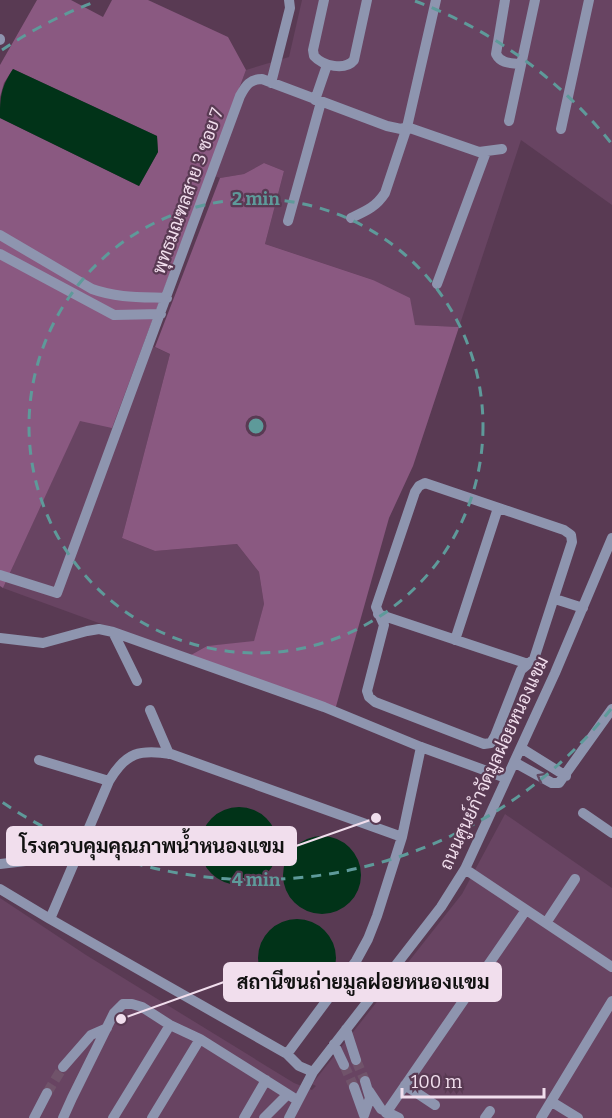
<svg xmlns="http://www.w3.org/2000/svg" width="612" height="1118" viewBox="0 0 612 1118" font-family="Bitter,Sarabun,serif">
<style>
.built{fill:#684462}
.green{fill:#8a5981}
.water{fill:#013318}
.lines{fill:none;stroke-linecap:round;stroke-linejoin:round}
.minor-tunnel{stroke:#70536a;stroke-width:10;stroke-dasharray:10 5;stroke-linecap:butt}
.minor{stroke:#8e95af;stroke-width:10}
.oneway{stroke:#614861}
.ring{fill:none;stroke:#5e9a9a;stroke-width:3;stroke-dasharray:10 8}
.labels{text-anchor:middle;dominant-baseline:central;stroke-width:4.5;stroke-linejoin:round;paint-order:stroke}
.street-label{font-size:18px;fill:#f1deed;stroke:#593a53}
.centre{fill:#5e9a9a;stroke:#593a53;stroke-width:3}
.ring-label{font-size:18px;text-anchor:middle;font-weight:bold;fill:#5e9a9a;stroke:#593a53;stroke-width:4.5;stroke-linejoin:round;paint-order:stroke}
.leader{fill:none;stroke:#f1deed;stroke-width:2}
.callout-dot{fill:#f1deed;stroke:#593a53;stroke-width:2}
.callout{fill:#f1deed;stroke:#f1deed;stroke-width:2}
.callout-label{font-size:20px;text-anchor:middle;font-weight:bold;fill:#111}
</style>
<rect width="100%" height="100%" fill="#593a53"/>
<path class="built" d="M302 0H612V205L521 140 459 327 415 325 373 280 265 244 284 171 264 163 244 174 220 178 207 173 246 70 289 57Z
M143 342 170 354 122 538 155 551 237 544 259 572 264 604 254 642 207 646 189 656 3 588 80 420 112 427Z
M505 814 612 888V1118H0V898L86 955 294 1083 312 1090 316 1086 312 1084 462 894Z"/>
<path class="green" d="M37 0H71L103 17 112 0H148L228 37 246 70 112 428 80 421 3 588 0 586V118L139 186 158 152 157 136 13 69 4 83 0 97V65Z
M264 163 284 171 265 244 373 280 410 298 415 325 459 327 413 466 389 518 335 710 189 656 207 646 254 641 264 604 259 572 237 544 155 551 122 538 170 354 155 347 220 178 244 174Z"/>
<path class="water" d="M13 69 157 136 158 152 139 186 0 118C0 97 1 87 13 69Z
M200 846a39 39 0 1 1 78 0a39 39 0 1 1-78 0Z
M283 875a39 39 0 1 1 78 0a39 39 0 1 1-78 0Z
M258 958a39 39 0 1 1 78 0a39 39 0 1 1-78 0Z"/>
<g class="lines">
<path class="minor-tunnel" d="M356 1060 365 1081
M344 1065 354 1087
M47 1093 63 1067"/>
<path class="minor" d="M324 0 313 50 314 56C323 66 345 71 354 60L367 0
M505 0 496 54C501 64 511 63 521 64
M0 39V40
M271 83 290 8 289 0
M315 100 327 65
M509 121 535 0
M561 129 589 0
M351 218C366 211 376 207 385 193L407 127 479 152 502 149
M288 221 321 102
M0 235 92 289C117 298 141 297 167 298
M0 254 114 315 161 314
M437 284 486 152
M425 483 564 530 571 535 572 542 534 659 521 670 495 736 491 743 484 744 375 702 369 697 367 691 384 625 376 607 415 492 419 486Z
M0 575 57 593 240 96C246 85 250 79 262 79L387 126 401 129 407 127 436 0
M555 599 583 608
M378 614 528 664
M113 632 137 681
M0 638 43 643 87 631 99 629 113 632 324 707 421 747 506 778
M455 640 498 508
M150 710 169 754
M521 748 566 776
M39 760 109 781
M514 762 552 783H559L612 709
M583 813 612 833
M0 864 34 860 68 844 88 831
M465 869 612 967
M0 889 50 919 287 1054 299 1066 313 1072
M50 919 109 781C126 752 140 749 171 754L402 837
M546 923 575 879
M346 1029 356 1060
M334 1044 344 1065
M287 1054 356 961 368 939 377 916 402 837 421 747
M63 1067 91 1035 107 1028
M405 1085 435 1105
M354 1087 364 1115 370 1098 365 1081
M369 1091 381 1109 399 1118
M552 1102 578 1118
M386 1113 526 910
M34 1118 47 1093
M63 1118 72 1098 114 1013 123 1004H132L142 1007 170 1025 200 1039 297 1100
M113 1118 170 1025
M152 1118 200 1039
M244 1118 266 1080
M264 1118 287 1095
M289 1118 313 1072 441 907 465 869 555 673 612 538
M485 1118 490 1111
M541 1118 612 1001"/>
</g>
<defs><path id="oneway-chevron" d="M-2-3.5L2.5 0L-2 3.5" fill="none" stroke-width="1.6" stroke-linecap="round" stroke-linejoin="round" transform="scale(1.5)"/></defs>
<use class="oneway" href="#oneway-chevron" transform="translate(541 777) rotate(-151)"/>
<g class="ring">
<circle cx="256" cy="426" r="227"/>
<path d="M611 709A454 454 0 0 1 2 802M2 50A454 454 0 0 1 97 1M415 1A454 454 0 0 1 611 143"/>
</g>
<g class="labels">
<g class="street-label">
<text transform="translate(188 191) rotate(-70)">พุทธมณฑลสาย 3 ซอย 7</text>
<text transform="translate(494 763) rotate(-65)">ถนนศูนย์กำจัดมูลฝอยหนองแขม</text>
</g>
</g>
<circle cx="256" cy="426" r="9" class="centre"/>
<g class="ring-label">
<text x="256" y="205">2 min</text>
<text x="256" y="886">4 min</text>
</g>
<path class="leader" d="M376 818L296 846M121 1019L224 982"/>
<g class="callout-dot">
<circle cx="376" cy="818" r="6"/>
<circle cx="121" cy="1019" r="6"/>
</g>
<g class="callout">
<rect x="7" y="827" width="289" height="38" rx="6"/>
<rect x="224" y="963" width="277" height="38" rx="6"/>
</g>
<g class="callout-label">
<text x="152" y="853">โรงควบคุมคุณภาพน้ำหนองแขม</text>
<text x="363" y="989">สถานีขนถ่ายมูลฝอยหนองแขม</text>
</g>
<path d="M402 1088v9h142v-9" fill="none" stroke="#f1deed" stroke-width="3"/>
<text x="411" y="1088" font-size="18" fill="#f1deed" stroke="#593a53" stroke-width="4.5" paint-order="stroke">100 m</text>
</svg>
